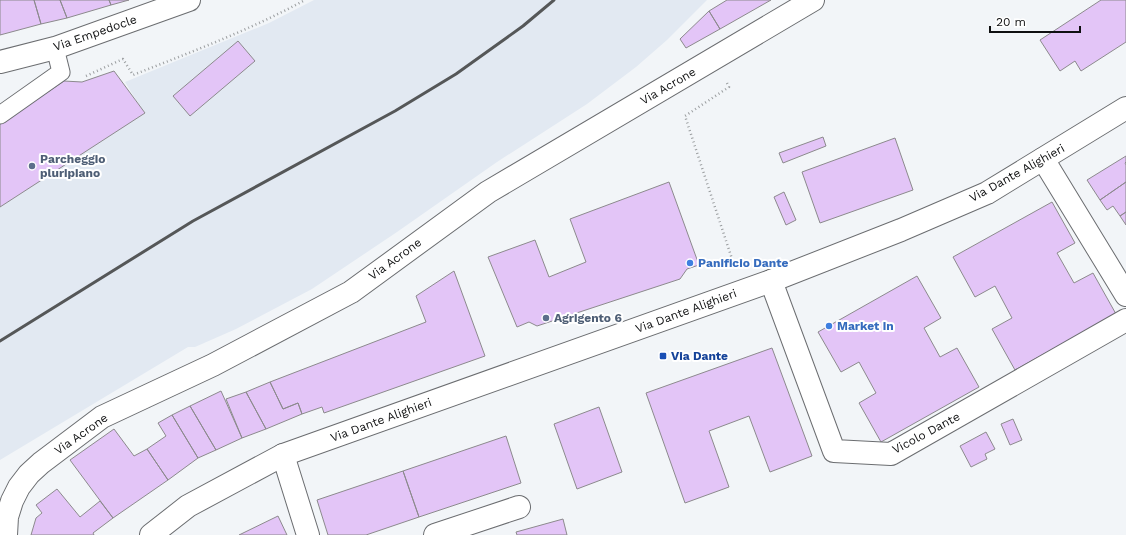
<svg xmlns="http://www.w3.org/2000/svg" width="1126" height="535" viewBox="0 0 1126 535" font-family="'Work Sans',sans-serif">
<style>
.built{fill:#e2e9f2}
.building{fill:#e3c5f7;stroke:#8c8a8d}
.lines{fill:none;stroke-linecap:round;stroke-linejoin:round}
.service-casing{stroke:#6b6d70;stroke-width:19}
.minor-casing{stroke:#6b6d70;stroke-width:24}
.tertiary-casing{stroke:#6b6d70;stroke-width:24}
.path{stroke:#9b9ea0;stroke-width:2.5;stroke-dasharray:1 3;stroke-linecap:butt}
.service{stroke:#fff;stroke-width:17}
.minor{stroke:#fff;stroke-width:22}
.tertiary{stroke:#fff;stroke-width:22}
.rail{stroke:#555758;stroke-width:3}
.service-dot{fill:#5c6f8a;stroke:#fff;stroke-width:1.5}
.shop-dot{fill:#3f7fe0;stroke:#fff;stroke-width:1.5}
.transit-dot{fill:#1a4fb4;stroke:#fff;stroke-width:1.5}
.labels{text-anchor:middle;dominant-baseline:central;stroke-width:4;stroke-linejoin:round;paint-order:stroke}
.street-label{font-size:12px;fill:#0f1011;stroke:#fff}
.service-label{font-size:12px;font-weight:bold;fill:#4e5e75;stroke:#fff;text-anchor:start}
.shop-label{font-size:12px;font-weight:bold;fill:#366cbe;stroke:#fff;text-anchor:start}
.transit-label{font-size:12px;font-weight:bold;fill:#164399;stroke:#fff;text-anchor:start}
</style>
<rect width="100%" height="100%" fill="#f2f5f8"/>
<path class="built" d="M314 0H707L667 40 636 67 587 104 497 162 397 232 312 289 236 329 195 347H188L0 460V207L144 113 125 82 269 23Z"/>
<path class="building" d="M0 0H34L41 24 0 35Z
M34 0H60L67 18 41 24Z
M60 0H109L111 5 67 18Z
M109 0H129L111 5Z
M727 0H771L720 29 709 11Z
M1101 0H1126V42L1081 71 1075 61 1060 71 1040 40Z
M709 11 720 29 686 48 680 39Z
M238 41 255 61 190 116 173 96Z
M114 71 145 113 0 207V124L64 81 82 82Z
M823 137 826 146 783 163 779 153Z
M895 138 913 190 820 223 802 172Z
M1126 156V162L1125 163 1126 165V182L1100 200 1087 180Z
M669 182 699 265 687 269 680 279 537 326 529 322 517 327 488 257 535 240 549 277 586 262 570 219Z
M1126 182V212L1120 216 1113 206 1107 210 1100 200Z
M784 192 796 220 786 225 774 197Z
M1052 202 1075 243 1057 253 1074 283 1093 273 1116 314 1015 370 992 329 1012 318 995 286 975 297 953 257Z
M1126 212V225L1120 216Z
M454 271 485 356 324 413 322 407 302 414 298 403 283 409 270 382 426 322 416 296Z
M917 276 941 318 924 328 940 357 957 348 979 387 881 442 859 403 876 393 859 362 841 372 818 332Z
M772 348 812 456 770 472 749 416 709 431 729 487 685 503 646 393Z
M270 382 283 409 298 403 302 414 266 429 246 392Z
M221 391 242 438 216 450 190 406Z
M246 392 266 429 242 438 226 399Z
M190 406 216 450 198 458 172 415Z
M599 407 622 472 577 489 554 424Z
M172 415 198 458 168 480 147 449 166 436 158 423Z
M1013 419 1022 440 1010 445 1001 424Z
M114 429 134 456 147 449 168 480 113 518 70 460Z
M986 432 995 449 985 454 987 459 971 467 960 446Z
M506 436 521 483 419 517 403 471Z
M403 471 419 517 366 535H328L317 500Z
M57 489 80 517 100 501 113 518 93 533 94 535H31L36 518 42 513 36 505Z
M278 516 287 535H239Z
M563 519 567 535H517L516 532Z"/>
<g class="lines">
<g class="service-casing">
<path id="service" d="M0 115 61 72 55 48"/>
</g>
<g class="minor-casing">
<path id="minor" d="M0 62 55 48 189 0
M1043 159 1126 295
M771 281 834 451 891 454 1126 320
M283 455 308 535
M6 535 7 517 12 501 19 487 29 474 41 463 102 417 213 365 351 292 488 192 813 0
M435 535 519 507"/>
</g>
<g class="tertiary-casing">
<path id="tertiary" d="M151 535 188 506 283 455 771 281 901 230 987 193 1126 108"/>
</g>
<path class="path" d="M86 76 123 59 133 75C191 52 250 30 305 0
M727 83 729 87 685 116 734 265"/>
<use href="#service" class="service"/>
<use href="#minor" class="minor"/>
<use href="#tertiary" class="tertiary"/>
<path class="rail" d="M0 341 193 221 395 111 456 74 523 26 554 0"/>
</g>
<g class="service-dot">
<circle cx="32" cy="166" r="4"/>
<circle cx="546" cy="318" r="4"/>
</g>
<g class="shop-dot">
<circle cx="690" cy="263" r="4"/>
<circle cx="829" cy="326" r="4"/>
</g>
<rect class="transit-dot" x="659" y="352" width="8" height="8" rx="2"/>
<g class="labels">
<g class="street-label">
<text transform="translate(95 33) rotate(-19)">Via Empedocle</text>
<text transform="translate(668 86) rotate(-30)">Via Acrone</text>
<text transform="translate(1017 173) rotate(-29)">Via Dante Alighieri</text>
<text transform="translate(395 259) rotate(-36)">Via Acrone</text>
<text transform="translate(686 311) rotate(-20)">Via Dante Alighieri</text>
<text transform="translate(381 420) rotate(-20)">Via Dante Alighieri</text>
<text transform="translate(926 433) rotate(-28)">Vicolo Dante</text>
<text transform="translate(81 434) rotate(-35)">Via Acrone</text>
</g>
<g class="service-label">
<text x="40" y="159">Parcheggio<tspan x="40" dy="14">pluripiano</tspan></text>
<text x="554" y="318">Agrigento 6</text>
</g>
<g class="shop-label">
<text x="698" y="263">Panificio Dante</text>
<text x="837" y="326">Market in</text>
</g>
<g class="transit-label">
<text x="671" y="356">Via Dante</text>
</g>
</g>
<path d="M990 26v6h90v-6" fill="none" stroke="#0f1011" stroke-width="2"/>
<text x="996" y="26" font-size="12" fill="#0f1011" stroke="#ffffff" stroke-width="3" paint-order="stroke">20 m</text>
</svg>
